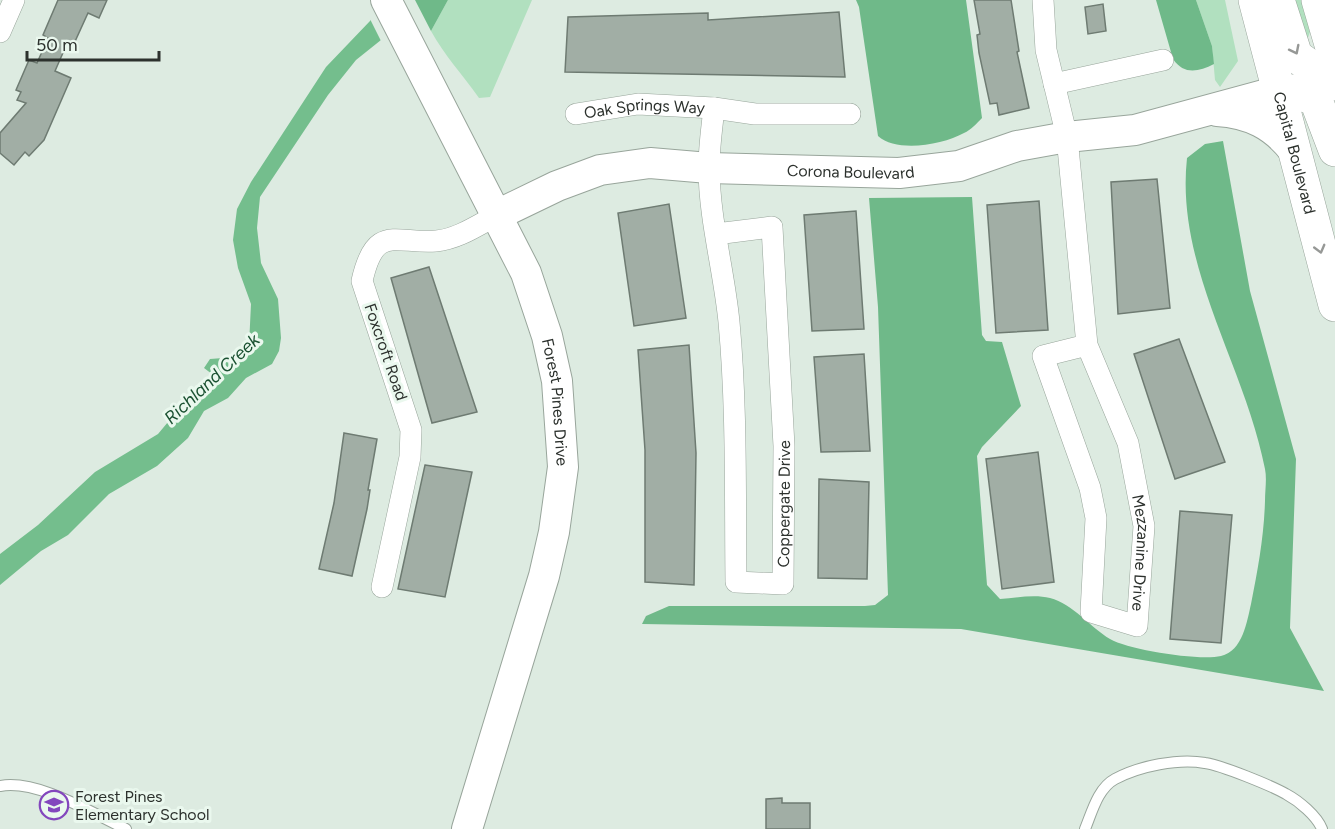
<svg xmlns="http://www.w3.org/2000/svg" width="1335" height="829" viewBox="0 0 1335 829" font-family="Figtree,sans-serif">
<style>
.green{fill:#b1e0bf}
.forest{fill:#6fb989}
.water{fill:#74be8d}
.pier{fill:#ddebe1}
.building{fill:#a1aea5;stroke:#6e7b72;stroke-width:1.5}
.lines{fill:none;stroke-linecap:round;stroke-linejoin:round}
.lane-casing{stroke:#98a59b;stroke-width:12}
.street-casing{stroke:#98a59b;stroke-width:22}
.secondary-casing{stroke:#98a59b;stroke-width:32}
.highway-casing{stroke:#98a59b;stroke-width:34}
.lane{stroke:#fff;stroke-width:10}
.street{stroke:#fff;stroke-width:21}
.secondary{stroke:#fff;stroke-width:30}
.highway{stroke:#fff;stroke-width:33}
.oneway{stroke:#969896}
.labels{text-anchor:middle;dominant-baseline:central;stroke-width:6;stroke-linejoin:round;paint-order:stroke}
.street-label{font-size:16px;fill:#2c312d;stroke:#eaf8ee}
.poi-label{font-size:16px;fill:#2c312d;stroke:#eaf8ee;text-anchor:start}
.water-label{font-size:18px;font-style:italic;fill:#1a5131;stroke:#eaf8ee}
</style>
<rect width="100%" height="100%" fill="#ddebe1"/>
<path class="green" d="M448 0H532L490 97 479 98C463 75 444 55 431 31Z
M1196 0H1225L1238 61 1220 87 1215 80 1212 46Z
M1290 0H1302L1310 32 1306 43Z"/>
<path class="forest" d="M415 0H448L431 31Z
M856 0H966L982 118C977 123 971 130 964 133 942 145 897 153 878 136L859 7Z
M1156 0H1196L1212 46 1214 64C1198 72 1184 75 1173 59Z
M1223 141 1250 291 1296 459 1290 628 1324 691 961 629 642 624 646 616 669 606H865L875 605 888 595 878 307 869 198 972 197 982 335 986 341 1002 342 1021 406 982 447 977 456 987 585 1000 599C1016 598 1034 594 1050 598 1073 604 1090 627 1110 639 1129 650 1199 661 1221 656 1243 651 1247 621 1251 604 1258 569 1264 536 1265 501 1265 490 1267 479 1265 469 1245 365 1175 267 1187 158L1205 144Z"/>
<path class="water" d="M382 4 391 32 356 60 328 95 260 197 257 228 261 263 278 299 281 338 279 351 272 364 246 378 228 398 204 411 188 438 157 466 109 494 68 535 41 551 0 585V554L38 525 95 472 158 434 193 392 214 385 216 377 204 368 210 359 236 357 244 354 249 345 251 304 238 268 233 240 237 209 251 182 326 67 370 21Z"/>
<path class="pier" d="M381 0H415L394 34 382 43 369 17Z"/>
<path class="building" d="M58 0H107L99 18 88 13 72 48 66 46 55 71 71 78 44 140 29 156 25 152 14 165 0 153V133L26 103 17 100 21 92 16 90 29 60 37 63 48 38 43 35Z
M974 0H1011L1019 51 1017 52 1029 108 999 115 997 103 990 104 979 53 977 35 980 34Z
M1103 4 1106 31 1088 34 1085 7Z
M839 12 845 77 565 72 568 17 708 13V20Z
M1157 179 1170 308 1118 314 1111 182Z
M1039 201 1048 330 996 333 987 205Z
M669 204 686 318 634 326 618 213Z
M856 211 864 329 812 331 804 215Z
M429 267 477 412 432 423 391 278Z
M1179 339 1225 462 1175 479 1134 354Z
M689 345 696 453 694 585 645 582V450L638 350Z
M864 354 870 451 821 452 814 357Z
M344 433 377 439 368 490H370L367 509 352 576 319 569 334 503Z
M1038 452 1054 582 1002 589 986 459Z
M425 465 472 472 445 597 398 589Z
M819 479 869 482 867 579 818 578Z
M1180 511 1232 515 1221 643 1170 639Z
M782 798V803H810V829H766V799Z"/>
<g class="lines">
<g class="lane-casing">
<path id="lane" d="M0 786C37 779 92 813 126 829
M1085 829C1092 812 1098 788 1115 779 1139 766 1179 758 1205 763 1221 765 1272 786 1286 794 1299 801 1317 816 1322 829"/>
</g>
<g class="street-casing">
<g id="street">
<path id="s1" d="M1043 0 1046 50 1067 137 1087 345 1128 443 1144 526 1137 626 1091 612 1096 518 1090 488 1043 356 1087 345"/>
<path d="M0 32 14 0"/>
<path d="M1054 84 1163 60"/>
<path id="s2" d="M714 108C712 127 709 147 709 167 709 219 724 270 729 322 737 408 735 496 736 582L783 584 784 446 772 227 716 234"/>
<path id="s3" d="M576 114 638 104 714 108 755 114H850"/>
<path d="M382 587 410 457 411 430 362 281C375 223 395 244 436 241 458 239 478 225 497 215"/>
</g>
</g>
<g class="secondary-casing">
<g id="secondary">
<path id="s4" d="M386 0 526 273 547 336 557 381 563 467 554 532 544 576 467 829"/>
<path d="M1217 111C1250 113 1274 125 1294 151"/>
<path id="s5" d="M497 215 557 186 600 170 650 163 709 168 899 173 959 166 1017 146 1067 137 1135 130 1279 91"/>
</g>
</g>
<g class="highway-casing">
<g id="highway">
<path id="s6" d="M1255 0 1335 305"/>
<path d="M1278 0 1296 56 1335 84"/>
<path d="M1318 0 1335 58"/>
<path d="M1279 91H1294L1316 100 1335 150"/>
</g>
</g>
<use href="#lane" class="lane"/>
<use href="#street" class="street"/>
<use href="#secondary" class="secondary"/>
<use href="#highway" class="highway"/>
</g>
<defs><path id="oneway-chevron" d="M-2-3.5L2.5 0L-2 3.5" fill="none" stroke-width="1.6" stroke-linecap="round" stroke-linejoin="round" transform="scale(1.5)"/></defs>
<g class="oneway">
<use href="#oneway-chevron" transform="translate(1295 50) rotate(63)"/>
<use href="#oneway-chevron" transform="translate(1320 249) rotate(75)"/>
</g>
<defs>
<g id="school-ring" transform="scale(1.5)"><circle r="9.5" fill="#eaf8ee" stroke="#8347bd" stroke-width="1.5"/><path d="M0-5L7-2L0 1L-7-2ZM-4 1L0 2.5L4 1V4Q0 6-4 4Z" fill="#8347bd"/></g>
</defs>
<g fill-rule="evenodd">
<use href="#school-ring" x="54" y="805"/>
</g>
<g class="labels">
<g class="street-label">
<text stroke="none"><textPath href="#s3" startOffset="69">Oak Springs Way</textPath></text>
<text stroke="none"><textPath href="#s6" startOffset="158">Capital Boulevard</textPath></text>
<text stroke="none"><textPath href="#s5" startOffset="364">Corona Boulevard</textPath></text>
<text transform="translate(386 352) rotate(71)">Foxcroft Road</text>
<text stroke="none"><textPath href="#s4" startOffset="440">Forest Pines Drive</textPath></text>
<text stroke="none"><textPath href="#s2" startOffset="603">Coppergate Drive</textPath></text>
<text stroke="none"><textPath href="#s1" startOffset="566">Mezzanine Drive</textPath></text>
</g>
<g class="poi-label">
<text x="75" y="796">Forest Pines<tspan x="75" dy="18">Elementary School</tspan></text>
</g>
<g class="water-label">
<text transform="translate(212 379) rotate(-43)">Richland Creek</text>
</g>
</g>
<path d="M27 51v9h132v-9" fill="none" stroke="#2c312d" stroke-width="3"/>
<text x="36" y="51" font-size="18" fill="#2c312d" stroke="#eaf8ee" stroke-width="4.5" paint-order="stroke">50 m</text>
</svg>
